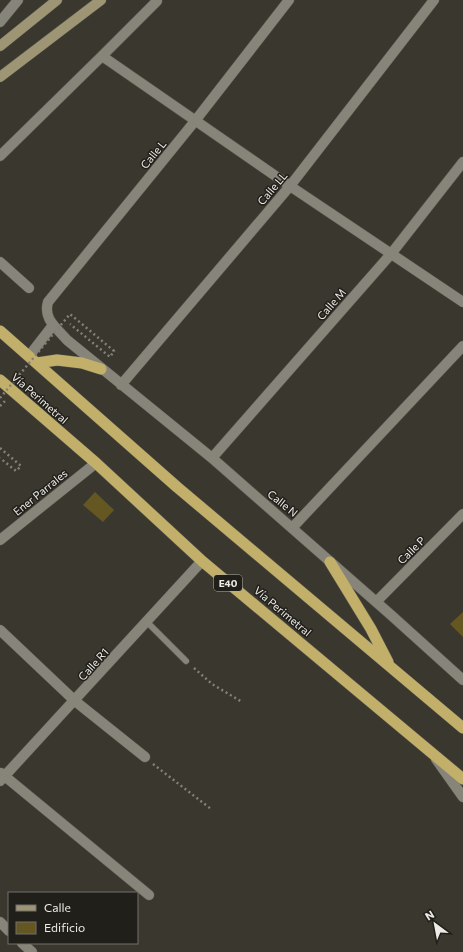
<svg xmlns="http://www.w3.org/2000/svg" width="463" height="952" viewBox="0 0 463 952" font-family="Commissioner,sans-serif">
<style>
.building{fill:#645721}
.lines{fill:none;stroke-linecap:round;stroke-linejoin:round}
.service-casing{stroke:#56544c;stroke-width:7}
.minor-casing{stroke:#56544c;stroke-width:11}
.tertiary-casing{stroke:#56544c;stroke-width:11}
.secondary-casing{stroke:#56544c;stroke-width:11}
.trunk-casing{stroke:#56544c;stroke-width:12}
.path{stroke:#838079;stroke-width:2.5;stroke-dasharray:2 3;stroke-linecap:butt}
.service{stroke:#87857a;stroke-width:6}
.minor{stroke:#87857a;stroke-width:10}
.tertiary{stroke:#87857a;stroke-width:10}
.secondary{stroke:#9d9574;stroke-width:10}
.trunk{stroke:#c2b06a;stroke-width:11}
.path-bridge{stroke:#838079;stroke-width:2.5;stroke-dasharray:2 3;stroke-linecap:butt}
.labels{text-anchor:middle;dominant-baseline:central;stroke-width:3;stroke-linejoin:round;paint-order:stroke}
.shield{fill:#201f1a;stroke:#b0aea9;stroke-width:1}
.shield-label{font-size:10px;font-weight:bold;fill:#edebe6}
.street-label{font-size:11px;fill:#edebe6;stroke:#201f1a}
</style>
<rect width="100%" height="100%" fill="#3a372e"/>
<path class="building" d="M95 492 114 510 103 522 83 505Z
M463 612V637L450 624Z"/>
<g class="lines">
<g class="service-casing">
<path id="service" d="M147 622 186 661"/>
</g>
<g class="minor-casing">
<path id="minor" d="M289 0 195 121 48 302C43 319 56 327 67 340L212 458 391 615 463 680
M0 22 18 0
M102 56 290 186 463 302
M0 156 102 56 157 1
M0 262 29 288
M29 356 53 325
M121 385 290 186 434 0
M212 458 391 254 463 162
M292 528 463 346
M376 602 463 514
M0 630 75 701 145 757
M1 773 149 895
M0 781 202 561
M0 922 9 931
M22 943 32 952"/>
</g>
<g class="tertiary-casing">
<path id="tertiary" d="M0 540 96 463
M436 759 463 797"/>
</g>
<g class="secondary-casing">
<path id="secondary" d="M0 46 57 0
M0 77 101 0"/>
</g>
<g class="trunk-casing">
<path id="trunk" d="M0 331 177 487 463 728
M37 363 57 360 82 363 101 369
M0 380 96 463 202 561 463 779
M330 562 371 629 388 662"/>
</g>
<path class="path" d="M0 406 5 401
M0 448 21 466 16 471 0 458
M194 668 212 684 242 702
M153 764 211 809"/>
<use href="#service" class="service"/>
<use href="#minor" class="minor"/>
<use href="#tertiary" class="tertiary"/>
<use href="#secondary" class="secondary"/>
<use href="#trunk" class="trunk"/>
<path class="path-bridge" d="M0 398 70 314 114 351 110 357 70 324"/>
</g>
<g class="labels">
<rect class="shield" x="214" y="575" width="28" height="16" rx="3"/>
<g class="shield-label">
<text x="228" y="583">E40</text>
</g>
<g class="street-label">
<text transform="translate(153 154) rotate(-51)">Calle L</text>
<text transform="translate(272 188) rotate(-50)">Calle LL</text>
<text transform="translate(331 304) rotate(-49)">Calle M</text>
<text transform="translate(40 398) rotate(41)">Vía Perimetral</text>
<text transform="translate(40 492) rotate(-39)">Ener Parrales</text>
<text transform="translate(283 503) rotate(39)">Calle N</text>
<text transform="translate(411 550) rotate(-45)">Calle P</text>
<text transform="translate(283 611) rotate(40)">Vía Perimetral</text>
<text transform="translate(93 664) rotate(-48)">Calle R1</text>
</g>
</g>
<rect x="8" y="892" width="130" height="52" fill="#201f1a" stroke="#72716c"/>
<rect x="16" y="905" width="20" height="6" fill="#9d9574" stroke="#72716c"/>
<text x="44" y="912" font-size="12" fill="#edebe6">Calle</text>
<rect x="16" y="922" width="20" height="12" fill="#645721" stroke="#72716c"/>
<text x="44" y="932" font-size="12" fill="#edebe6">Edificio</text>
<g transform="translate(435 924) rotate(328)" stroke="#201f1a" stroke-width="3" paint-order="stroke">
<path d="M0-3L7 15L0 10L-7 15Z" fill="#edebe6"/>
<text y="-6" font-size="11" font-weight="bold" text-anchor="middle" fill="#edebe6">N</text>
</g>
</svg>
